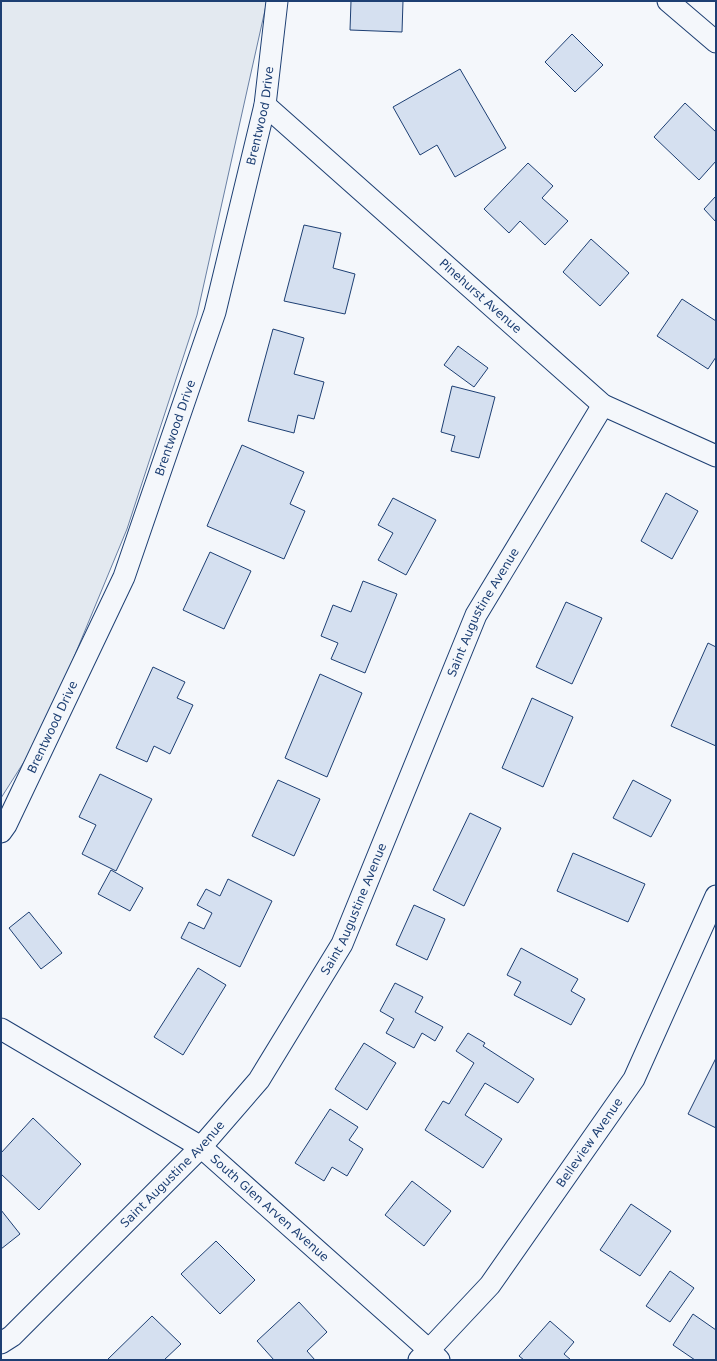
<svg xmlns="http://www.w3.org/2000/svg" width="717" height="1361" viewBox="0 0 717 1361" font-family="'DejaVu Sans',sans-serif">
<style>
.green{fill:#e3e9f0;stroke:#687fa3}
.building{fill:#d5e0f0;stroke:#1d3f73}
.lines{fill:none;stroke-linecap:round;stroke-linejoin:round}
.minor-casing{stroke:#1d3f73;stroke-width:23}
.minor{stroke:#f4f7fb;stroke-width:21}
.labels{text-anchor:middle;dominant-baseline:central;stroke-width:3;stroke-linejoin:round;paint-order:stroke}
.street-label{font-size:12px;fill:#1d3f73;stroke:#f4f7fb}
</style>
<rect width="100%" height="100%" fill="#f4f7fb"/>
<path class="green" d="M1 1H267L197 315 127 529 43 732 1 798Z"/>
<path class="building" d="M351 1H403L402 32 350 30Z
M572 34 603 65 575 92 545 62Z
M460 69 506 148 455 177 437 145 420 155 393 107Z
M685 103 716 132V161L699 180 654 137Z
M528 163 553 186 542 198 568 221 545 245 520 221 509 233 484 209Z
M715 197H716V222L704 209Z
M304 225 341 233 333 268 355 274 345 314 284 301Z
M591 239 629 273 600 306 563 272Z
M682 299 716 321V357L708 369 657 336Z
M273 329 304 338 294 374 324 382 314 419 298 415 294 433 248 421Z
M458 346 488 368 474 387 444 365Z
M452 386 495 397 479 458 451 451 455 436 441 432Z
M242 445 304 472 290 504 305 511 284 559 207 526Z
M666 493 698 511 672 559 641 541Z
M393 498 436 520 406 575 378 560 393 533 378 525Z
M210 552 251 571 224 629 183 610Z
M363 581 397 594 365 673 331 659 338 643 321 636 333 605 351 612Z
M566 602 602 618 572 684 536 667Z
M708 643 716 647V746L671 726Z
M153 667 185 682 177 698 193 705 170 754 154 746 147 762 116 748Z
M320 674 362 693 327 777 285 758Z
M532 698 573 717 543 787 502 768Z
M100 774 152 799 116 871 82 854 96 825 79 817Z
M278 780 320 799 294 856 252 836Z
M633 780 671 800 651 837 613 818Z
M470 813 501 828 464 906 433 890Z
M573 853 645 884 628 922 557 891Z
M111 870 143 888 130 911 98 894Z
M228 879 272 901 240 967 181 938 189 922 204 929 212 913 197 905 206 889 220 896Z
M414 905 445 919 427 960 396 945Z
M29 912 62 953 41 969 9 928Z
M521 948 578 979 571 991 585 999 571 1025 514 995 521 982 507 975Z
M198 968 226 985 183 1055 154 1037Z
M395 983 423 997 415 1012 443 1027 435 1041 422 1033 414 1048 386 1033 394 1019 380 1011Z
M468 1033 485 1043 483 1046 534 1079 518 1103 485 1083 465 1115 502 1139 483 1168 425 1130 443 1101 449 1104 474 1063 456 1051Z
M364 1043 396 1063 367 1110 335 1089Z
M716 1058V1128L688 1114Z
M330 1109 358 1127 349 1140 363 1149 347 1176 332 1167 324 1181 295 1163Z
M33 1118 81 1164 39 1210 1 1174V1153Z
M412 1181 451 1211 424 1246 385 1215Z
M631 1204 671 1231 640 1276 600 1250Z
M1 1210 20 1234 1 1249Z
M216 1241 255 1280 220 1314 181 1274Z
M670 1271 694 1288 670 1322 646 1306Z
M299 1302 327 1332 307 1351 315 1360H274L257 1341Z
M693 1314 716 1330V1360H695L673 1345Z
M152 1316 181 1344 164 1360H107Z
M550 1321 574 1342 564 1354 571 1360H524L519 1356Z"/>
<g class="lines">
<g class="minor-casing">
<g id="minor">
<path d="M668 1 716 42"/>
<path id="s1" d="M265 105 603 405 716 456"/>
<path id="s2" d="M1 832 6 825 124 577 215 312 265 105 277 1"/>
<path id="s3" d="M1 1029 201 1147 429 1350 439 1360"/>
<path id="s4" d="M1 1343 12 1336 201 1147 259 1080 342 944 476 615 603 405"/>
<path id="s5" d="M419 1360 429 1350 490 1285 634 1079 716 896"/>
</g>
</g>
<use href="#minor" class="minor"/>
</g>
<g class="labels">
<g class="street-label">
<text stroke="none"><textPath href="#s2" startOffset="765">Brentwood Drive</textPath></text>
<text stroke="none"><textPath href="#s1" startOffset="288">Pinehurst Avenue</textPath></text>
<text stroke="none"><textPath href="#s2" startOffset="441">Brentwood Drive</textPath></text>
<text stroke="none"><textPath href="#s4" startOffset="889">Saint Augustine Avenue</textPath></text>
<text stroke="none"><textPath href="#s2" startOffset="117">Brentwood Drive</textPath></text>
<text stroke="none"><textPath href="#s4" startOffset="565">Saint Augustine Avenue</textPath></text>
<text stroke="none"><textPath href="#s5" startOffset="277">Belleview Avenue</textPath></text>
<text stroke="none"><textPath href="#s4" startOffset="241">Saint Augustine Avenue</textPath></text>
<text stroke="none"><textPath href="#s3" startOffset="324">South Glen Arven Avenue</textPath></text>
</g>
</g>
<rect width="717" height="1361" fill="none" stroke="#1d3f73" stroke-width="4"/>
</svg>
